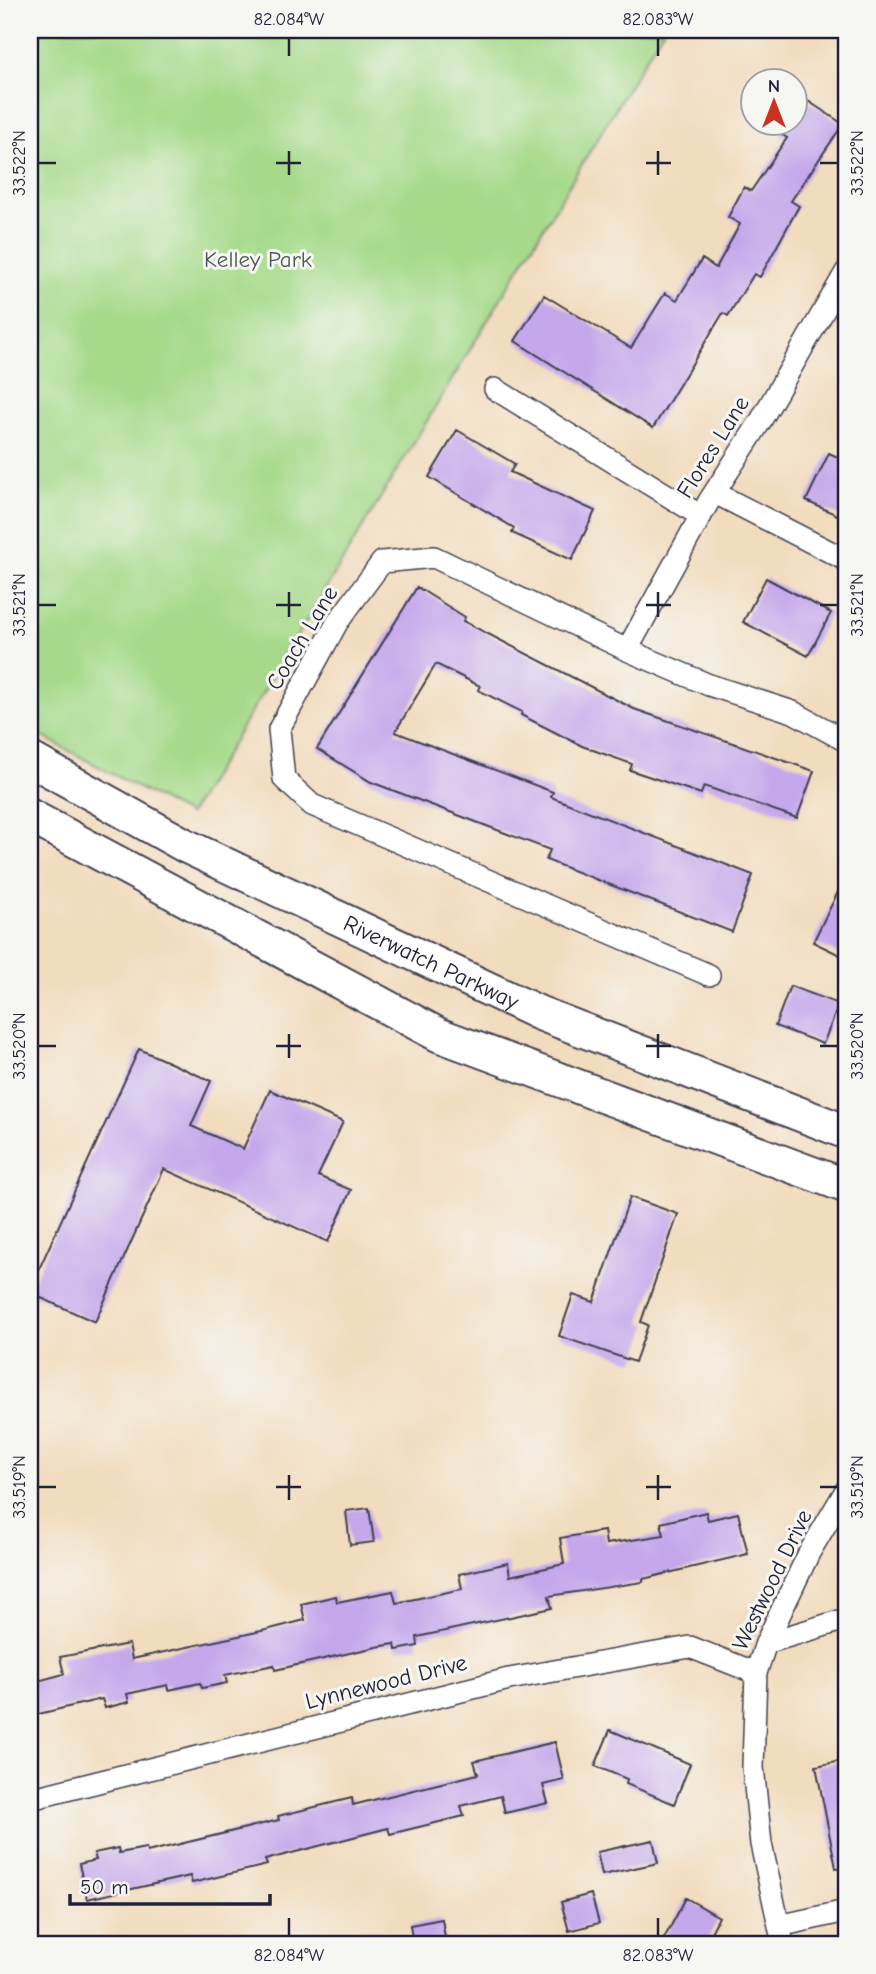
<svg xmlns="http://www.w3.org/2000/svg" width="876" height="1974" viewBox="0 0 876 1974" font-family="'Comic Neue',sans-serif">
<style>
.green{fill:#a6da8a;stroke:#647e62;stroke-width:2}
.building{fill:#c5a7eb}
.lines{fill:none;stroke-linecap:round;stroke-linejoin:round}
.minor-casing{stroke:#413e4f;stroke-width:24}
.primary-casing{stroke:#413e4f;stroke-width:37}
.minor{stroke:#fff;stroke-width:21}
.primary{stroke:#fff;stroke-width:33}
.ticks{fill:none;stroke:#22223b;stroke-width:2.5}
.labels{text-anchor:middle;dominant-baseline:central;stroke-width:6;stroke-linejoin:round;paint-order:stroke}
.park-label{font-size:23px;fill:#4a5953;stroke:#f6f6f2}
.street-label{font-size:23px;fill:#22223b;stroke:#f6f6f2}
.neatline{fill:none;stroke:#22223b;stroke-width:2.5}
.ticks-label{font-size:18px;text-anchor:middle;fill:#22223b}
</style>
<rect width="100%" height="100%" fill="#f6f6f2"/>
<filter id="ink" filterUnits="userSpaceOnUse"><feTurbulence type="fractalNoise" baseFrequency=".0143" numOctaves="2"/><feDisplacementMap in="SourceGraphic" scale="14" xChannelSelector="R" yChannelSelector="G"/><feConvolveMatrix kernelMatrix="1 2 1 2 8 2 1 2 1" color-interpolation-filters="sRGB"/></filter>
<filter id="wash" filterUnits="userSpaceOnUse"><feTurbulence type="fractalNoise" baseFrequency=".00686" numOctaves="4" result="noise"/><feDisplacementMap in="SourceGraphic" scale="28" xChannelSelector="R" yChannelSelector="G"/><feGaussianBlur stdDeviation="1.57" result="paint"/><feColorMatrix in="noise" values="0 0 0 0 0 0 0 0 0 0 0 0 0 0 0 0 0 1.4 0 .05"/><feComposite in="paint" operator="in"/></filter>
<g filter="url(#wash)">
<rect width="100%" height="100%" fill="#f2dcbe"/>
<path class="green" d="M42 30H663L189 815 30 730V63Z"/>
<g id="blocks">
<path class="building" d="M808 101 843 124 791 201 799 206 760 277 754 274 728 316 723 313 653 428 515 341 544 295 631 348 665 293 677 300 702 259 716 268 740 224 728 217 744 187 751 191 787 138 764 122H795Z
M457 430 515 464 510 472 595 511 572 560 512 533 514 528 429 477Z
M829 453 846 461V519L806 501Z
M766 578 831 613 808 656 743 622Z
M417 587 465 617 463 621 634 709 814 771 797 818 704 786 701 794 630 770 632 764 582 746 521 715 522 712 478 690 480 686 436 664 395 732 553 792 551 797 753 875 732 932 546 860 550 850 371 782 317 749Z
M846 876V958L813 942Z
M790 986 839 1004 823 1044 775 1026Z
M139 1049 211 1081 191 1126 243 1149 270 1090 343 1122 318 1176 351 1190 328 1242 164 1169 95 1322 30 1293V1289Z
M630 1197 678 1214 641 1322 648 1325 635 1362 559 1336 573 1295 594 1302Z
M369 1508 374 1542 350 1545 346 1511Z
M706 1512 708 1520 738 1513 748 1554 643 1579V1582L549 1596 552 1608 417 1637 418 1646 396 1650 395 1644 376 1647 275 1670 274 1665 225 1675 227 1683 202 1688 200 1683 169 1690 168 1685 127 1694 129 1702 105 1708 102 1699 30 1716V1683L64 1674 60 1657 129 1644 132 1659 266 1630 305 1620 301 1604 336 1596 337 1602 393 1591 396 1603 462 1589 459 1574 508 1563 510 1576 564 1564 560 1538 604 1531 606 1544 664 1535 661 1523Z
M610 1730 690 1764 674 1804 626 1784 627 1779 595 1766Z
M555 1742 564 1780 543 1785 548 1803 505 1813 501 1796 461 1806 464 1816 390 1834 388 1828 265 1860 267 1865 192 1883 190 1876 87 1899 79 1864 96 1860 94 1853 118 1848 119 1853 146 1848 147 1852 279 1820 278 1816 352 1798 353 1805 478 1774 474 1761Z
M846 1760V1867L836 1868 816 1766Z
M653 1840 658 1863 602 1875 597 1852Z
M591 1894 599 1923 569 1931 561 1902Z
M686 1898 719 1917 705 1944H661Z
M442 1919 446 1944H413L410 1925Z"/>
</g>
</g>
<g filter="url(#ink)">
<use href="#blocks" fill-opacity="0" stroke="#413e4f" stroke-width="2"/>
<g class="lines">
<g class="minor-casing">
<path id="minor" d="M495 389 701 516
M715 493 846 560
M627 650 709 501 760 422 846 272
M709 975 312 805 284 779 279 729 337 623 382 562 434 557 627 650 709 685 793 712 846 741
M766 1643 846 1619
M30 1799 509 1679 690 1647 756 1673
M779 1926 846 1911
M783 1944 761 1844 753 1767 756 1673 766 1643 809 1553 846 1490"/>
</g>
<g class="primary-casing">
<g id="primary">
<path id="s1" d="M30 759 186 846 539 1013 846 1132"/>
<path d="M30 816 439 1035 846 1186"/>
</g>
</g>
<use href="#minor" class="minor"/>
<use href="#primary" class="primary"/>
</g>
</g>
<path class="ticks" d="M289 38V56M658 38V56M289 151V175M658 151V175M38 163H56M276 163H301M646 163H671M820 163H838M289 592V617M658 592V617M38 605H56M276 605H301M646 605H671M820 605H838M289 1034V1058M658 1034V1058M38 1046H56M276 1046H301M646 1046H671M820 1046H838M289 1475V1500M658 1475V1500M38 1487H56M276 1487H301M646 1487H671M820 1487H838M289 1918V1936M658 1918V1936"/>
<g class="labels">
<g class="park-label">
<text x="258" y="259">Kelley Park</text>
</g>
<g class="street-label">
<text transform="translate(713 447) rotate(-58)">Flores Lane</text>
<text transform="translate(302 638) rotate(-59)">Coach Lane</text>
<text stroke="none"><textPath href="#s1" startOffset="450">Riverwatch Parkway</textPath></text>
<text transform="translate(772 1580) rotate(-64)">Westwood Drive</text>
<text transform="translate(386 1682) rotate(-14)">Lynnewood Drive</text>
</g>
</g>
<rect width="876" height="1974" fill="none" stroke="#f6f6f2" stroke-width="77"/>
<g transform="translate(774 102)"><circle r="33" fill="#f6f6f2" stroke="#a1a1a9" stroke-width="2"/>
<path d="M0-5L12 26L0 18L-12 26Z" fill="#c8321e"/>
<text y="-10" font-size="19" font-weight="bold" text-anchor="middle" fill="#22223b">N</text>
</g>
<path d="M70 1894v10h200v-10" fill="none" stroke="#22223b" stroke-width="3.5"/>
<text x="80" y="1894" font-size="21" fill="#22223b" stroke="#f6f6f2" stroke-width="5" paint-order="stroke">50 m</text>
<rect x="38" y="38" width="800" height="1898" class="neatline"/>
<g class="ticks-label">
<text x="289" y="25">82.084°W</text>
<text x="658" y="25">82.083°W</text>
<text transform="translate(19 163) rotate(-90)" y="6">33.522°N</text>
<text transform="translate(857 163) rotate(-90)" y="6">33.522°N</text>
<text transform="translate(19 605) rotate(-90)" y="6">33.521°N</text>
<text transform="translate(857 605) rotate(-90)" y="6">33.521°N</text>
<text transform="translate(19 1046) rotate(-90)" y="6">33.520°N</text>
<text transform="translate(857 1046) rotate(-90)" y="6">33.520°N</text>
<text transform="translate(19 1487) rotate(-90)" y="6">33.519°N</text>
<text transform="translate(857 1487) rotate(-90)" y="6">33.519°N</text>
<text x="289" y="1961">82.084°W</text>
<text x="658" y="1961">82.083°W</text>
</g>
</svg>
